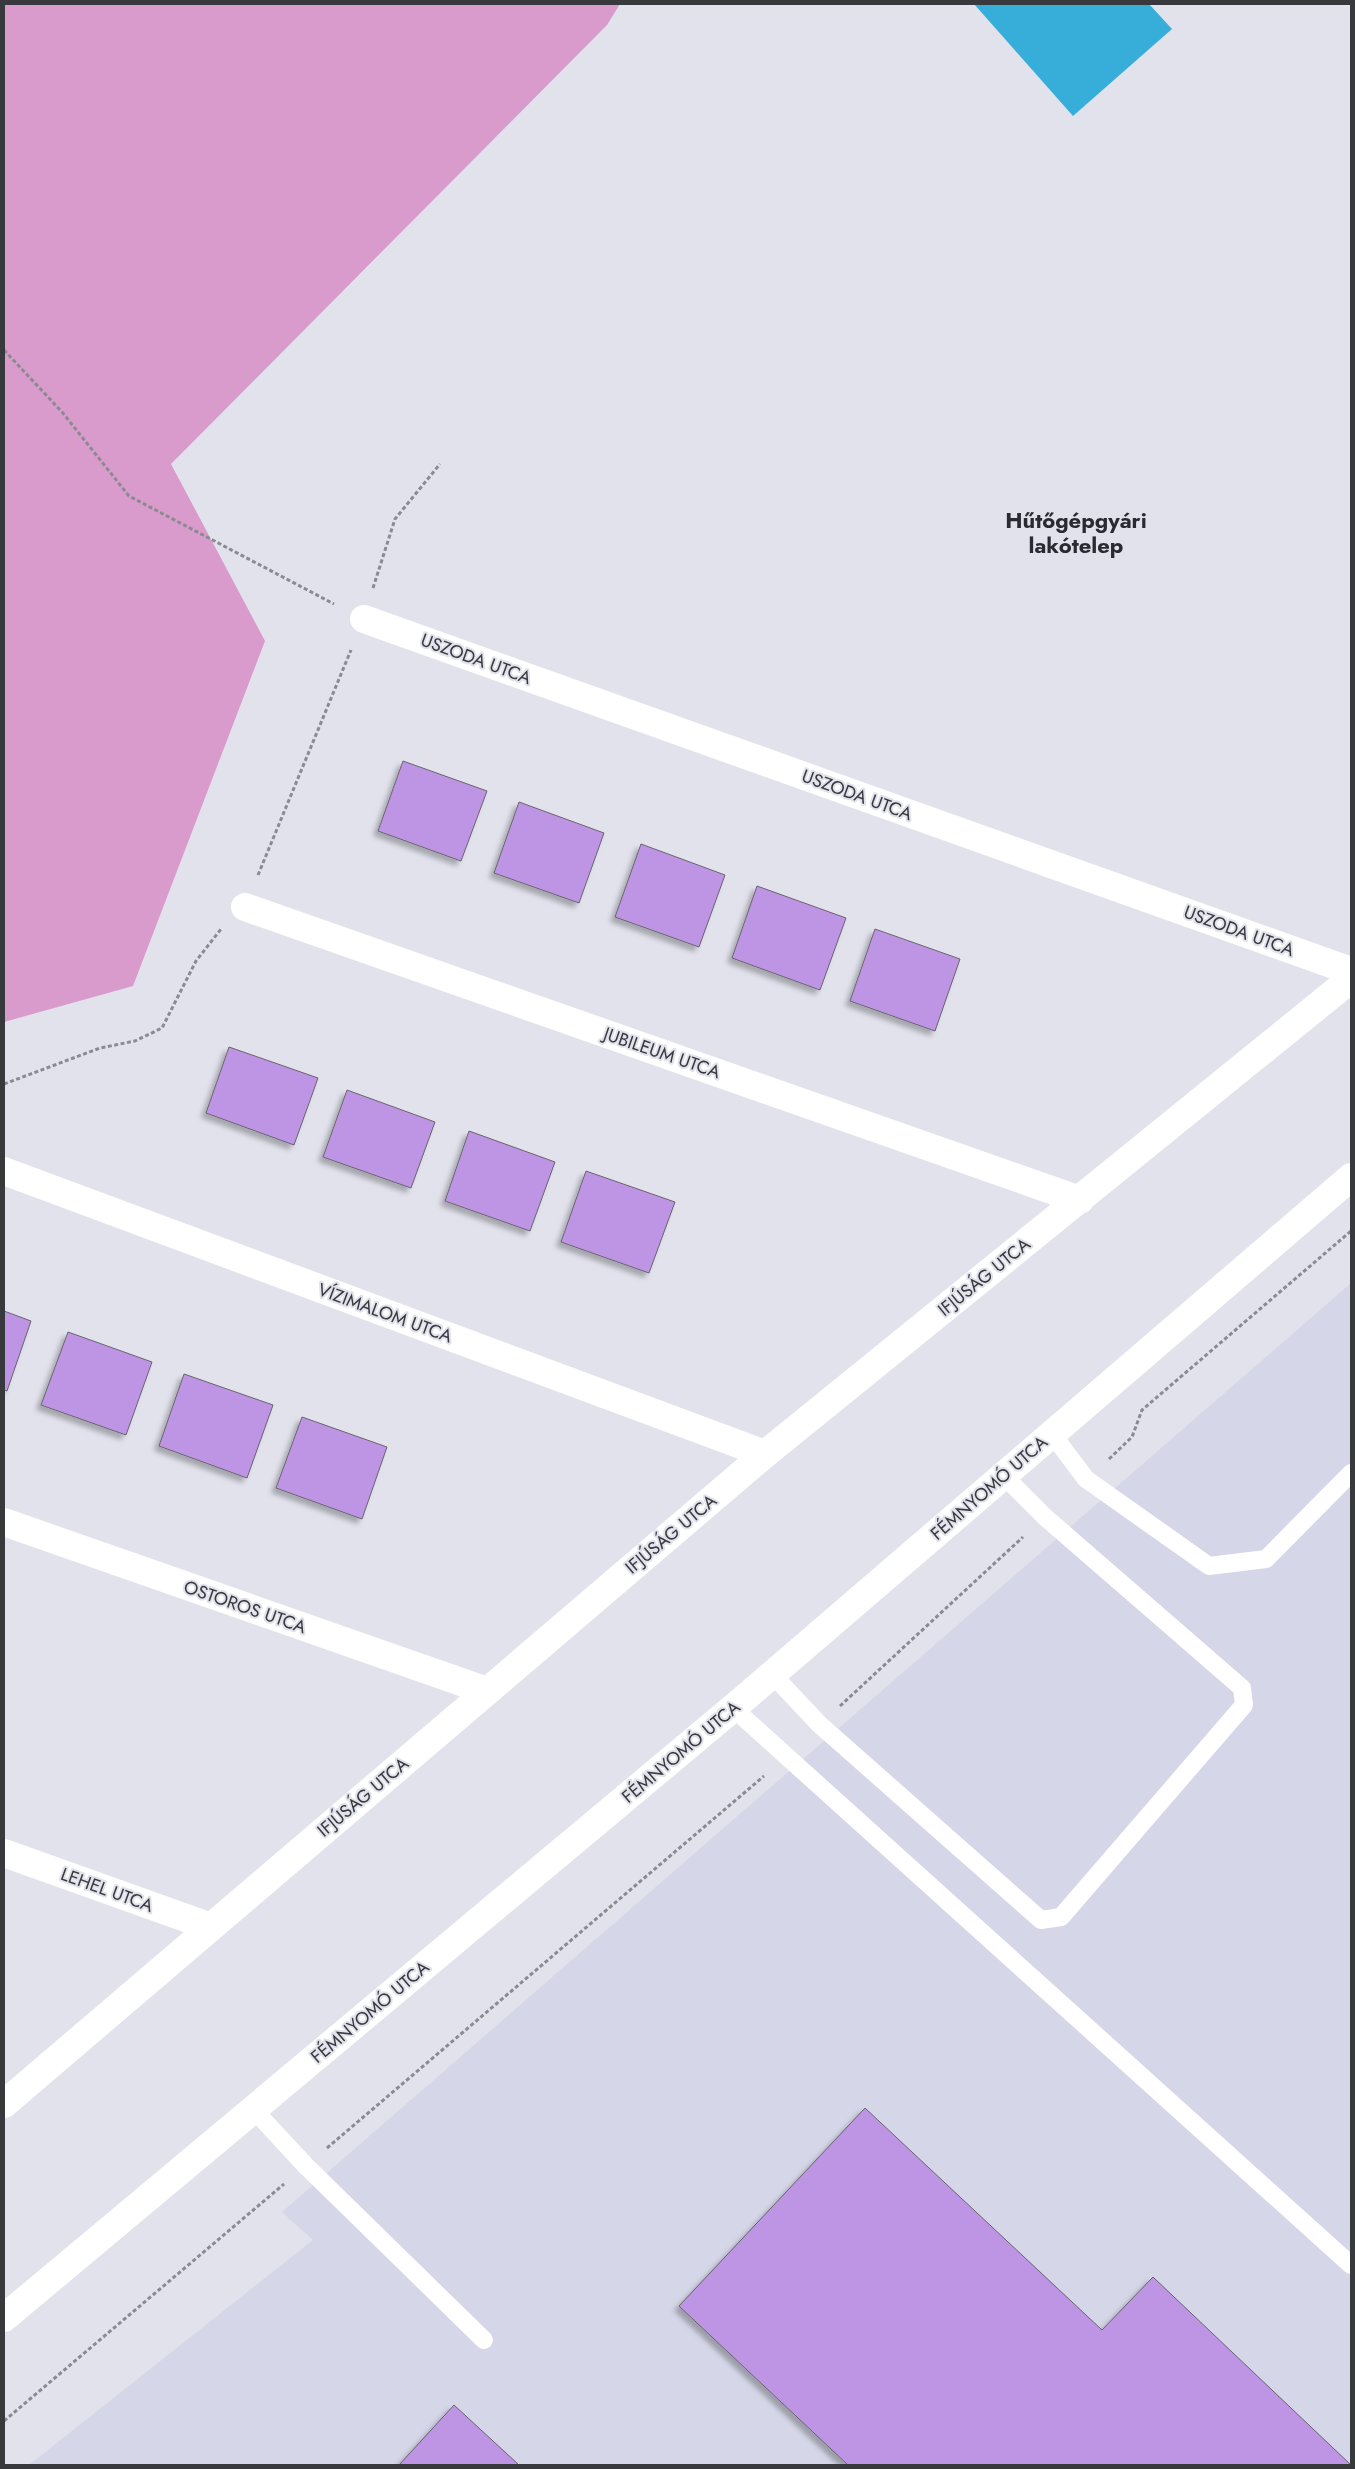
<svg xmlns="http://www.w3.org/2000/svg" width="1355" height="2469" viewBox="0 0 1355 2469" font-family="Jost,sans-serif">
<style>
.built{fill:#d5d6e7}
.green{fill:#d99bcc}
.water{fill:#37add9}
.building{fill:#be95e4;stroke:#68646c;filter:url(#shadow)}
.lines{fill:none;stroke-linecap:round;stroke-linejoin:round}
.path{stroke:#8a8b92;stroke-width:3;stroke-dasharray:4 2.5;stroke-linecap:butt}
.service{stroke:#fff;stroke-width:18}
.minor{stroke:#fff;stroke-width:28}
.labels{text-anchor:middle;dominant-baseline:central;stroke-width:4;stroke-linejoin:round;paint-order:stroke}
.street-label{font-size:18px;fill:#38393d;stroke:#e1e2ec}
.district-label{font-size:22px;font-weight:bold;fill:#2a2b32;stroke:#e1e2ec}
</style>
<defs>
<filter id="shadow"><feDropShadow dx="-4.5" dy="4.5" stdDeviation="2.5" flood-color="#0004"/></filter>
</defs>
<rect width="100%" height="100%" fill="#e1e2ec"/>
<path class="built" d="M1351 1283V2465H29L313 2240 282 2212Z"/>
<path class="green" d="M4 4H620L607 25 171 464 265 641 133 986 4 1022Z"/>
<path class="water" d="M974 4H1149L1172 29 1073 116Z"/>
<path class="building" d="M403 761 487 791 461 861 378 831Z
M519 802 604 833 579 903 494 873Z
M641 844 725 875 699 947 615 917Z
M757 886 846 918 820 990 732 958Z
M875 929 960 959 935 1031 850 1001Z
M229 1047 318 1078 294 1145 206 1113Z
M347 1090 435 1122 411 1188 323 1157Z
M469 1131 555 1162 530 1231 445 1201Z
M586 1171 675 1202 649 1273 561 1242Z
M4 1311 31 1321 7 1391 4 1390Z
M68 1332 152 1362 126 1435 41 1405Z
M184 1374 273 1405 247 1478 159 1446Z
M302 1417 387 1447 362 1519 276 1488Z
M865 2108 1102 2330 1153 2277 1351 2465H848L679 2306Z
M454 2405 519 2465H399Z"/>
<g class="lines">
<path class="path" d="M4 350 62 412 129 496 334 604
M373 588 395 519 440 464
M258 875 351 650
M4 1084 100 1048 135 1041 162 1028 196 961 221 929
M1109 1459 1132 1437 1142 1410 1351 1231
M840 1706 1023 1537
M327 2148 764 1776
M4 2421 284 2184"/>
<path class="service" d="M1052 1434 1086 1479 1209 1566 1266 1559 1351 1473
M772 1674 819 1724 1041 1920 1061 1917 1244 1705 1242 1688 1045 1517 1004 1476
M733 1708 1351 2265
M253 2109 306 2166 484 2340"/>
<path class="minor" d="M364 619 1351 971
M245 907 1080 1200
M4 1171 765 1454
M4 1522 487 1691
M4 1853 211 1927
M4 2104 765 1454 1351 979
M4 2318 733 1708 1351 1177"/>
</g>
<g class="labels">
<g class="street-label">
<text transform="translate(476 659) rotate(20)">USZODA UTCA</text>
<text transform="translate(857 795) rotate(20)">USZODA UTCA</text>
<text transform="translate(1239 931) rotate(20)">USZODA UTCA</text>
<text transform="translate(662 1053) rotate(19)">JUBILEUM UTCA</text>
<text transform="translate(984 1277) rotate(-39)">IFJÚSÁG UTCA</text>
<text transform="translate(385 1313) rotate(20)">VÍZIMALOM UTCA</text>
<text transform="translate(989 1488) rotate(-41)">FÉMNYOMÓ UTCA</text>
<text transform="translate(671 1534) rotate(-40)">IFJÚSÁG UTCA</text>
<text transform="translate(245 1607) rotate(19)">OSTOROS UTCA</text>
<text transform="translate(681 1752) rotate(-40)">FÉMNYOMÓ UTCA</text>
<text transform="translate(363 1797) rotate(-40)">IFJÚSÁG UTCA</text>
<text transform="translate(107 1890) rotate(20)">LEHEL UTCA</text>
<text transform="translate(370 2012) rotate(-40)">FÉMNYOMÓ UTCA</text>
</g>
<g class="district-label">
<text x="1076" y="520">Hűtőgépgyári<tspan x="1076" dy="25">lakótelep</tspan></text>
</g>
</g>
<rect width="1355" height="2469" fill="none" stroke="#38393d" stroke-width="10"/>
</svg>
